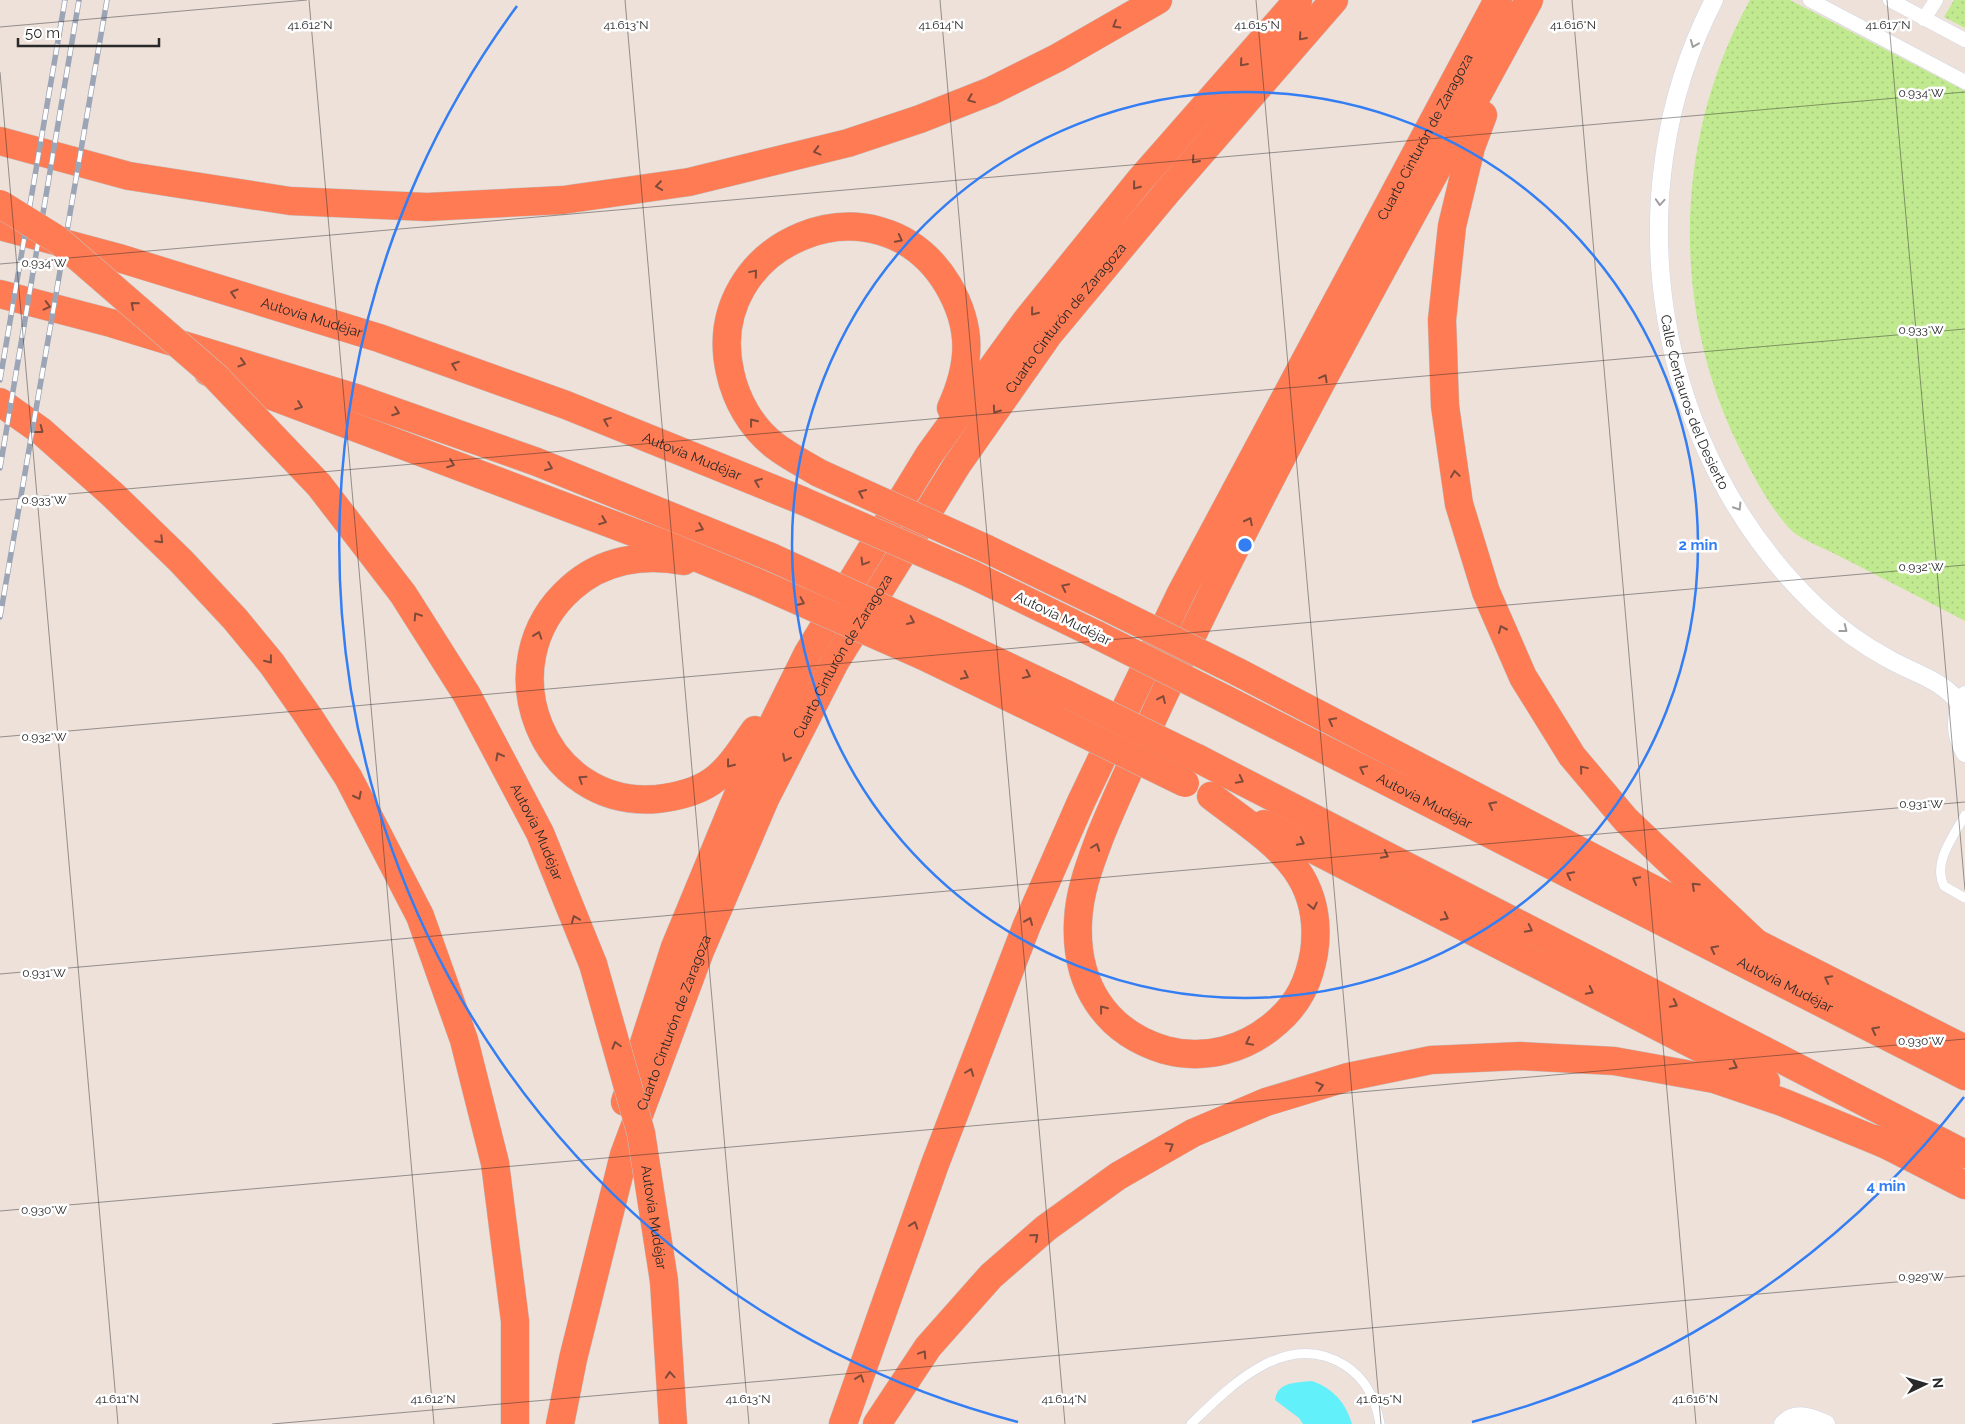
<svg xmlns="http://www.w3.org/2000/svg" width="1965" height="1424" viewBox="0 0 1965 1424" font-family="Raleway,sans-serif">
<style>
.grass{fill:url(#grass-dots)}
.water{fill:#62f0fa}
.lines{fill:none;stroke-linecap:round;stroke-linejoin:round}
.service-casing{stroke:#cfd7e4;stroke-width:10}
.pedestrian-casing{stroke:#cfd7e4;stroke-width:15}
.minor-casing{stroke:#cfd7e4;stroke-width:19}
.motorway-casing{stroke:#c3c3c3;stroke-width:29}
.service{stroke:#fff;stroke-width:9}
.pedestrian{stroke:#fff;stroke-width:14}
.minor{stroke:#fff;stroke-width:18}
.motorway{stroke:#ff7b53;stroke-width:28}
.rail-casing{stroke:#9ca5b6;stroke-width:5.5}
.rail{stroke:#fff;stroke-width:4;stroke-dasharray:11;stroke-linecap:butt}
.motorway-bridge-casing{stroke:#c3c3c3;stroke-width:29;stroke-linecap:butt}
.motorway-bridge{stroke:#ff7b53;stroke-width:28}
.oneway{stroke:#7f4a3a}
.oneway2{stroke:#9f9f9f}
.ticks{fill:none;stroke:#292929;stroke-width:1;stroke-opacity:0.45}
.ring{fill:none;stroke:#347ef4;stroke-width:2.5}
.labels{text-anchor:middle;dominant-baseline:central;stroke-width:5;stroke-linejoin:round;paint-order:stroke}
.street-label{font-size:14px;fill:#292929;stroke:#fff}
.ticks-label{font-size:12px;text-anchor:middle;fill:#292929;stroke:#fff;stroke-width:5;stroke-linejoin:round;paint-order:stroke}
.centre{fill:#347ef4;stroke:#fff;stroke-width:2.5}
.ring-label{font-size:15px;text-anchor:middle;font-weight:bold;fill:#347ef4;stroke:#fff;stroke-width:5;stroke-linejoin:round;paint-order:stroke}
</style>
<defs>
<pattern id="grass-dots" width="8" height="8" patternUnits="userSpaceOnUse" patternTransform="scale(1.25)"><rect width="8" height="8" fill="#c1ea90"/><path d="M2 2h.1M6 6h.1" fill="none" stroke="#a6c97c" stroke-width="1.8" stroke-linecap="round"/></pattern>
</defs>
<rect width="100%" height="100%" fill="#ede1da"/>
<path class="grass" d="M1750 0H1790L1965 91V621C1921 598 1877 575 1833 553 1821 547 1798 538 1790 529 1770 507 1754 478 1741 451 1670 311 1673 137 1750 0Z
M1954 0H1965V28L1944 17Z"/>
<path class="water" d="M1312 1381C1333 1388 1346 1403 1352 1424H1303L1299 1418 1275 1400C1278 1381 1296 1383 1312 1381Z"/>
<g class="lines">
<g class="service-casing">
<path id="service" d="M1965 815C1954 836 1932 862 1944 886L1965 898
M1191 1424C1231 1385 1287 1328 1346 1366 1367 1380 1376 1400 1380 1424"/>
</g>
<g class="pedestrian-casing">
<path id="pedestrian" d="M1810 0 1965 82
M1890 0 1965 40
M1924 19 1936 0"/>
</g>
<g class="minor-casing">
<g id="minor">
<path id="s1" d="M1714 0C1612 198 1655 452 1816 606 1837 626 1861 644 1887 658 1912 673 1942 679 1960 704"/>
<path d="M1965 695C1955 714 1954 734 1965 753"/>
<path d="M1783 1424C1795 1411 1811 1417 1826 1424"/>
</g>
</g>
<g class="motorway-casing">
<g id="motorway">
<path d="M1483 115 1471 147 1452 226 1442 320 1445 406 1459 504 1486 592 1523 677 1572 756 1626 820 1756 943"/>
<path d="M0 141 129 176 290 201 427 207 563 200 689 182 848 143 920 119 991 91 1057 58 1158 0"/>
<path id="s2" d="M0 226 119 258 379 338 566 405 803 501"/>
<path d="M0 294 111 323 356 398 537 462 771 557"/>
<path d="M208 372 659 542 756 582"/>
<path d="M0 402 41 431 112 494 181 561 235 619 272 664 309 717 348 777 420 916 464 1040 495 1163 515 1321V1424"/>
<path d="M819 473C804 464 788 456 774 445 751 427 736 400 730 372 701 243 878 168 948 285 973 328 971 364 951 408"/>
<path id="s3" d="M319 485 403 594 467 695 540 833 593 964"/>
<path d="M987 549 1109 608"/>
<path d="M684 561C643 553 602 560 571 588 485 664 543 809 657 799 675 797 696 792 711 782 730 769 742 748 755 730"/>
<path d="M971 574 1097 635"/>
<path d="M935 632 1068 695"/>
<path d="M921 655 1056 720"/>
<path d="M1238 672 1756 943 1965 1049"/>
<path id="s4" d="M1225 699 1965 1076"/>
<path d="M1197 758 1965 1154"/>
<path d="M1211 796C1268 840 1326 870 1314 953 1309 981 1299 1003 1277 1022 1247 1049 1205 1061 1165 1050 1105 1032 1075 984 1078 922 1079 892 1090 864 1100 837 1118 792 1139 749 1159 705 1271 464 1403 233 1529 0"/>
<path d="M1264 824 1766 1082"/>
<path d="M625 1102 675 947 740 790 808 653 929 455 1026 321 1140 180 1298 0"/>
<path d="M1875 1139 1965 1185"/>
<path d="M664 1281 673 1424"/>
<path id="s5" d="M560 1424 573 1359 624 1155 700 951 765 799 835 662 957 465 1049 334 1167 192 1334 0"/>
<path id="s6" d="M843 1424 935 1164 1027 925 1081 802 1181 593 1498 0"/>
<path d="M877 1424 928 1347 991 1276 1046 1228 1118 1176 1193 1133 1266 1102 1348 1077 1431 1060 1520 1056 1614 1061 1714 1079 1782 1102 1892 1147"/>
</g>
</g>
<use href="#service" class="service"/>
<use href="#pedestrian" class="pedestrian"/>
<use href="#minor" class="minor"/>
<use href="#motorway" class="motorway"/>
<g class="rail-casing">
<path id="rail" d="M0 380 65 0
M0 468 79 0
M0 617 107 0"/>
</g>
<use href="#rail" class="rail"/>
<g class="motorway-bridge-casing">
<g id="motorway-bridge">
<path d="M0 204 58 240 215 376 319 485"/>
<path d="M819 473 987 549"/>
<path d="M803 501 971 574"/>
<path d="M771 557 935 632"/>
<path d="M756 582 921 655"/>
<path d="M1109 608 1238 672"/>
<path d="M1097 635 1225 699"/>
<path d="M1068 695 1197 758"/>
<path d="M1056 720 1185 783"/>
<path id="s7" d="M593 964 641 1133 664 1281"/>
</g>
</g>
<use href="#motorway-bridge" class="motorway-bridge"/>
</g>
<defs><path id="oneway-chevron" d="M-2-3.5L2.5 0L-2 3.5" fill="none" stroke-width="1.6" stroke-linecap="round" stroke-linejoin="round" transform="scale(1.25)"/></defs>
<g class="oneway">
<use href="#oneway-chevron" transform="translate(1116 25) rotate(150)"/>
<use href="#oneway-chevron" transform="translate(1302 37) rotate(131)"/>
<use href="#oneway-chevron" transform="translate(1243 63) rotate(131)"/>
<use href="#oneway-chevron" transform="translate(971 99) rotate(158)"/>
<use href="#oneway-chevron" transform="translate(817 151) rotate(165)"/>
<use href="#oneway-chevron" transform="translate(1195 160) rotate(131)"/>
<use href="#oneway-chevron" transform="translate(659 186) rotate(172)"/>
<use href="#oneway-chevron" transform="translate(1136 186) rotate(129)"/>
<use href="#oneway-chevron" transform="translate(899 239) rotate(27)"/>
<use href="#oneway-chevron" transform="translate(754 273) rotate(-50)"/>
<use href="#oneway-chevron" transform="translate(234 293) rotate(-163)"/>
<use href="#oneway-chevron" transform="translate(134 305) rotate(-139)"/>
<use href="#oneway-chevron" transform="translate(47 306) rotate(14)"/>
<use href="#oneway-chevron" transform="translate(1034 312) rotate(129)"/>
<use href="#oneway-chevron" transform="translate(242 363) rotate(17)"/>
<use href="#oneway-chevron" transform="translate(455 365) rotate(-160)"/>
<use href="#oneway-chevron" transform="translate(1324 378) rotate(-61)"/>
<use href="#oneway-chevron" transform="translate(299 406) rotate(21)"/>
<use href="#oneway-chevron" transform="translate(996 410) rotate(125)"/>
<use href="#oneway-chevron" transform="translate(396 412) rotate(20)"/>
<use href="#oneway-chevron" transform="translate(607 421) rotate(-158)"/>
<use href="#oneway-chevron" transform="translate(753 422) rotate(-128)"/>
<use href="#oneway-chevron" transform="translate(40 430) rotate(37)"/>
<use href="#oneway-chevron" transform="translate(451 464) rotate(21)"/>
<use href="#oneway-chevron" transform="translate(549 467) rotate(22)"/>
<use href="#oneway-chevron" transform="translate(1455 474) rotate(-98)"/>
<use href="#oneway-chevron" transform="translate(758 482) rotate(-158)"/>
<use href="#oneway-chevron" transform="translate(862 493) rotate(-156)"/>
<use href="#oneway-chevron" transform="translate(603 521) rotate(21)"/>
<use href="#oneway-chevron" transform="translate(1249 521) rotate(-63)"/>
<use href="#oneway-chevron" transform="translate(700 528) rotate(22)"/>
<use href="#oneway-chevron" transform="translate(160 540) rotate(45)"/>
<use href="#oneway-chevron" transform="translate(864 562) rotate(121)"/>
<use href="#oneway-chevron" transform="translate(1065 587) rotate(-154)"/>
<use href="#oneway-chevron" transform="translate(801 602) rotate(24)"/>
<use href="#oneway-chevron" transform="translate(417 616) rotate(-123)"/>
<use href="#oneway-chevron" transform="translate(911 621) rotate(25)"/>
<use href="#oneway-chevron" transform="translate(1502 629) rotate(-114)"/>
<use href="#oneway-chevron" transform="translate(538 635) rotate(-71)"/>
<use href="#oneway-chevron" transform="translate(269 660) rotate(52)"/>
<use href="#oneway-chevron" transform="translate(1027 675) rotate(25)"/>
<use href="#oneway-chevron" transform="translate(965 676) rotate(26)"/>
<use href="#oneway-chevron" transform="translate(1162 699) rotate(-65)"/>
<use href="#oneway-chevron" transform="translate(1332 721) rotate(-152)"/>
<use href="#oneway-chevron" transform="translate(499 756) rotate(-118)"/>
<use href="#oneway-chevron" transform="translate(786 758) rotate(117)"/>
<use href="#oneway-chevron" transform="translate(730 764) rotate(128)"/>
<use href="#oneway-chevron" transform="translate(1363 769) rotate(-153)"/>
<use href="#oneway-chevron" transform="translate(1583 769) rotate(-130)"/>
<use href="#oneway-chevron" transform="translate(582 779) rotate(-147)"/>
<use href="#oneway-chevron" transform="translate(1240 780) rotate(27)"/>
<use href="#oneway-chevron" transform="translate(358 796) rotate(63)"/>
<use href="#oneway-chevron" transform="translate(1492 805) rotate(-152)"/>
<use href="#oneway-chevron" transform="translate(1301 842) rotate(27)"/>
<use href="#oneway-chevron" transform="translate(1096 847) rotate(-69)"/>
<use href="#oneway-chevron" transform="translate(1385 855) rotate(27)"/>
<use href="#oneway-chevron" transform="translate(1570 875) rotate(-153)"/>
<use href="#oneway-chevron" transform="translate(1636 880) rotate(-152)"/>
<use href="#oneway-chevron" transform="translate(1695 886) rotate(-137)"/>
<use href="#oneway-chevron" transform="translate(1313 906) rotate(78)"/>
<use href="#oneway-chevron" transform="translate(1445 917) rotate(27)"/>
<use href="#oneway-chevron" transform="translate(575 919) rotate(-112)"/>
<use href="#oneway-chevron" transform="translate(1029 921) rotate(-67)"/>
<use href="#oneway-chevron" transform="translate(1529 929) rotate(27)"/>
<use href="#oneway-chevron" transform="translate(1714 949) rotate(-153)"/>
<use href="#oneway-chevron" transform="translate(1828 979) rotate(-153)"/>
<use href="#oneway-chevron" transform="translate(1590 991) rotate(27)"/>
<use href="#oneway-chevron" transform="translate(1674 1004) rotate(27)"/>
<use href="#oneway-chevron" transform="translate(1103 1009) rotate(-129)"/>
<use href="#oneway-chevron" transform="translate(1875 1030) rotate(-153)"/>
<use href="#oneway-chevron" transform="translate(1249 1042) rotate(153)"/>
<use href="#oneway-chevron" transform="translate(616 1045) rotate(-106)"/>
<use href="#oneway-chevron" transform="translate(1734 1066) rotate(27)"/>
<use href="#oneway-chevron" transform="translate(970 1072) rotate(-69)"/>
<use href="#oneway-chevron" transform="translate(1320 1086) rotate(-17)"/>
<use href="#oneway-chevron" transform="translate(1170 1146) rotate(-30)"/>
<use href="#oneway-chevron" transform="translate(914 1225) rotate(-71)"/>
<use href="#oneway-chevron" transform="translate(1035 1237) rotate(-41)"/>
<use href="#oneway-chevron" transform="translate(923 1354) rotate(-56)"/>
<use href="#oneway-chevron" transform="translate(670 1375) rotate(-94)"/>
<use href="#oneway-chevron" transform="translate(860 1378) rotate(-71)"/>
</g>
<g class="oneway2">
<use href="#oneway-chevron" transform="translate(1694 44) rotate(112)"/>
<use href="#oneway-chevron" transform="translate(1660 202) rotate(94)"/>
<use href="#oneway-chevron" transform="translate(1738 507) rotate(58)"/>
<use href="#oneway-chevron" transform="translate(1844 629) rotate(38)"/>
</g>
<path class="ticks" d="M309 0 434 1424M625 0 749 1424M940 0 1065 1424M1256 0 1381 1424M1572 0 1696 1424M1887 0 1965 890M0 27 307 0M0 72 118 1424M0 264 1965 92M0 500 1965 329M0 737 1965 565M0 974 1965 802M0 1211 1965 1039M272 1424 1965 1276"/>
<g class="ring">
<circle cx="1245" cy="545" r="453"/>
<path d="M1964 1097A906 906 0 0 1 1472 1422M1018 1422A906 906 0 0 1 517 6"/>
</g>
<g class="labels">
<g class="street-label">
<text stroke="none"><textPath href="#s6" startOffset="1415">Cuarto Cinturón de Zaragoza</textPath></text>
<text stroke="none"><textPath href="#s2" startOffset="325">Autovía Mudéjar</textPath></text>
<text stroke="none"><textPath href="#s5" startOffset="1228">Cuarto Cinturón de Zaragoza</textPath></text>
<text stroke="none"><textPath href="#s1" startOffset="416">Calle Centauros del Desierto</textPath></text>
<text stroke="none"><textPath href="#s2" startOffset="730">Autovía Mudéjar</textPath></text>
<text transform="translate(1063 618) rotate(26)">Autovía Mudéjar</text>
<text stroke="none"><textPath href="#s5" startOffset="822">Cuarto Cinturón de Zaragoza</textPath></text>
<text stroke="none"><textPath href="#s4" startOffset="224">Autovía Mudéjar</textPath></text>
<text stroke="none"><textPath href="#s3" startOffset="411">Autovía Mudéjar</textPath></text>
<text stroke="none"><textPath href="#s4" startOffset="629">Autovía Mudéjar</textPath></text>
<text stroke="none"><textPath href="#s5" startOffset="418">Cuarto Cinturón de Zaragoza</textPath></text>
<text stroke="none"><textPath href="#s7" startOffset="261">Autovía Mudéjar</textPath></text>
</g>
</g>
<g class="ticks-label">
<text x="310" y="29">41.612°N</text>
<text x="626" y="29">41.613°N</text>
<text x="941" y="29">41.614°N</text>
<text x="1257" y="29">41.615°N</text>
<text x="1573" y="29">41.616°N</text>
<text x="1888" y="29">41.617°N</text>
<text x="1921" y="97">0.934°W</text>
<text x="44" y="267">0.934°W</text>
<text x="1921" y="334">0.933°W</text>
<text x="44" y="504">0.933°W</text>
<text x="1921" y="571">0.932°W</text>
<text x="44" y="741">0.932°W</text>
<text x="1921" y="808">0.931°W</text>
<text x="44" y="977">0.931°W</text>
<text x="1921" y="1045">0.930°W</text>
<text x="44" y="1214">0.930°W</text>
<text x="1921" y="1281">0.929°W</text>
<text x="117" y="1403">41.611°N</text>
<text x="433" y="1403">41.612°N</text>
<text x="748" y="1403">41.613°N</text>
<text x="1064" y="1403">41.614°N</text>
<text x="1379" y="1403">41.615°N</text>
<text x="1695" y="1403">41.616°N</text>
</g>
<circle cx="1245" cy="545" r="8" class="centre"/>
<g class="ring-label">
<text x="1698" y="550">2 min</text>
<text x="1886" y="1191">4 min</text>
</g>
<g transform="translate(1925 1384) rotate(85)" stroke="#ffffff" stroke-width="4" paint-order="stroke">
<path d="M0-4L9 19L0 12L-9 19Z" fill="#292929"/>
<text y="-8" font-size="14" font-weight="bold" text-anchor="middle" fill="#292929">N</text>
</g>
<path d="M18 38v8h141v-8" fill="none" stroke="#292929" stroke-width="2.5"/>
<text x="25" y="38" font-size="15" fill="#292929" stroke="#ffffff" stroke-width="4" paint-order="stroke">50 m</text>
</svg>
